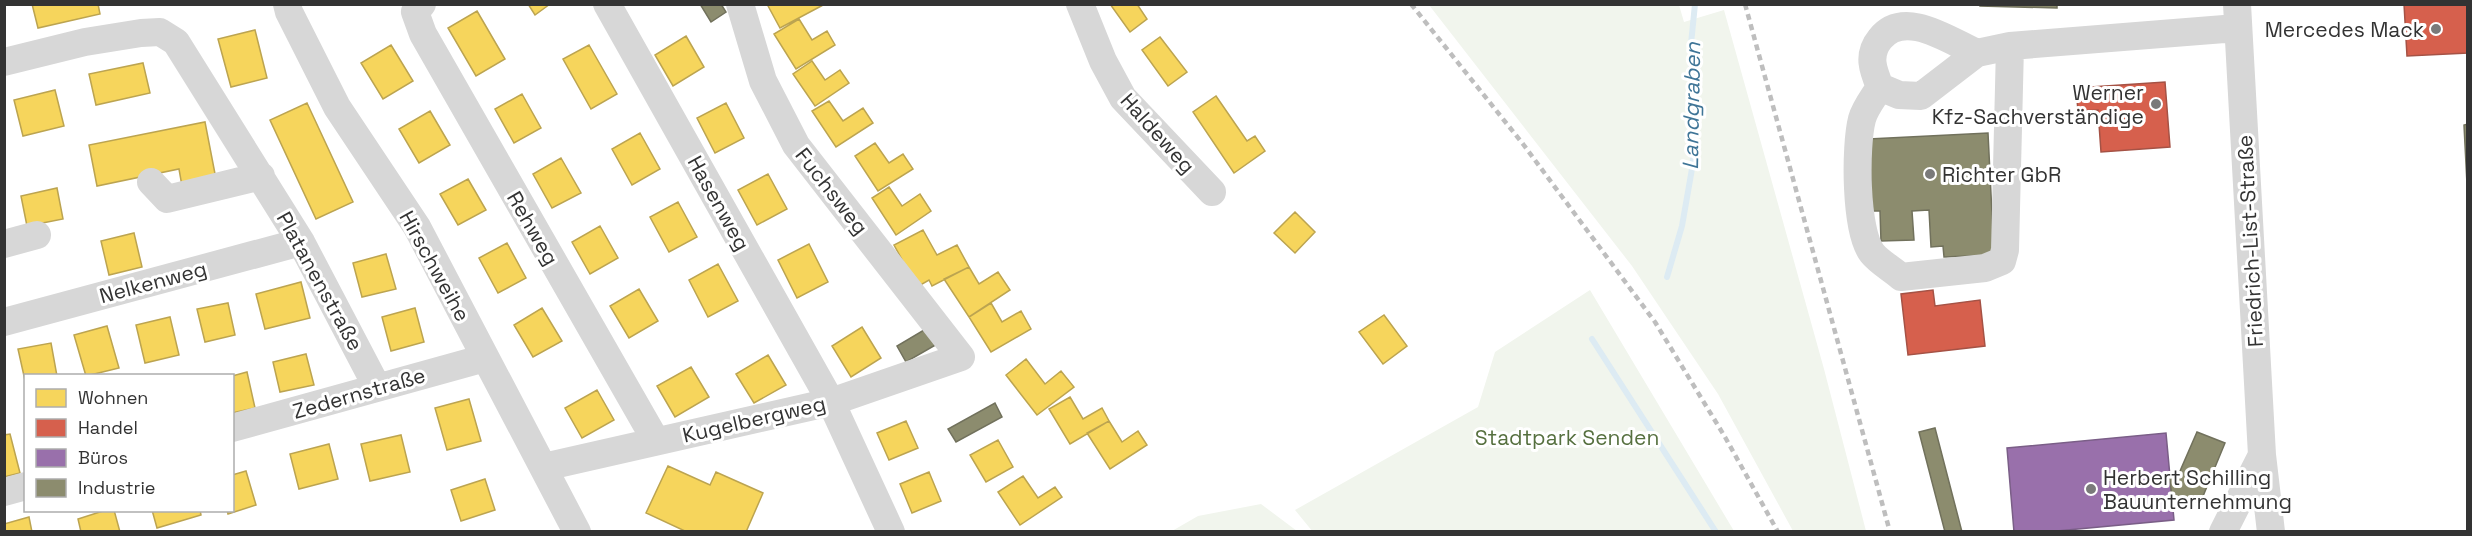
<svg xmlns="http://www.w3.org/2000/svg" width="2472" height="536" font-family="'Space Grotesk',sans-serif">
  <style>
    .green { fill: #f1f5ed }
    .homes { fill: #f6d55c; stroke: #bca450; stroke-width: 1.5 }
    .shops { fill: #d6604d; stroke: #a55245; stroke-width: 1.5 }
    .offices { fill: #9970ab; stroke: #7a5e87; stroke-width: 1.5 }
    .industry { fill: #8c8c6e; stroke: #71715c; stroke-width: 1.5 }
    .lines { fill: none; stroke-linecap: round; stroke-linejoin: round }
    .stream { stroke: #ddebf3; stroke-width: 6 }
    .minor { stroke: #d7d7d7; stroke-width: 28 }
    .rail { stroke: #bebebe; stroke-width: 4.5; stroke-dasharray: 6 4.5; stroke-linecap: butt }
    .poi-dot { fill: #7a7a7a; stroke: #fff; stroke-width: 2 }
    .labels { text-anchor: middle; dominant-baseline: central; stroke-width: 6; stroke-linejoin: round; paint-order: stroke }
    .poi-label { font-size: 21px; fill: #333; stroke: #fff; text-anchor: end }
    .street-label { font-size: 21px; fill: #333; stroke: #fff }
    .park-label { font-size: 21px; fill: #56703f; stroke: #fff }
    .water-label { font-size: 22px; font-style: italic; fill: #3f7597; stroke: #fff }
  </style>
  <rect width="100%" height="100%" fill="#fff"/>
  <path class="green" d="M1429 5H1679L1684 22 1724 10 1824 369 1866 531H1793L1718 394 1632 266Z
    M1590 290 1734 531 1313 532 1295 510 1478 407 1495 352Z
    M1261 504 1297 531H1172L1198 516Z"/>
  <path class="homes" d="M32 4H98L100 14 38 28Z
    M528 4H550L535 15Z
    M767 4H825L780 28Z
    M1110 4H1137L1147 19 1130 32Z
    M477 11 505 59 476 76 448 28Z
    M799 19 812 40 827 31 835 45 796 69 774 34Z
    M255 30 267 78 231 87 218 39Z
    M686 36 704 67 673 86 655 55Z
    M1160 37 1187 72 1168 86 1142 50Z
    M391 45 413 81 383 99 361 63Z
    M589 45 617 94 591 109 563 59Z
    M812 61 825 80 840 70 849 83 815 106 793 74Z
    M143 63 150 93 96 105 89 74Z
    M55 90 64 126 23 136 14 100Z
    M522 94 541 128 514 143 495 109Z
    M1216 96 1247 141 1255 136 1265 151 1234 173 1193 112Z
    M829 101 843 121 863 108 873 123 836 147 812 111Z
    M307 103 353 202 316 219 270 120Z
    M726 103 744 138 715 153 697 118Z
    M430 111 450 145 419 163 399 129Z
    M205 122 216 179 182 186 179 169 97 186 89 145Z
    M640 133 660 169 632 185 612 149Z
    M875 143 889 163 903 154 913 169 878 191 855 156Z
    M561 158 581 193 552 208 533 174Z
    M768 174 787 209 757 225 738 190Z
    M468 179 486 210 458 225 440 194Z
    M889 187 902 206 920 194 931 211 896 235 872 198Z
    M57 188 63 219 27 226 21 196Z
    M678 202 697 237 669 252 650 217Z
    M1295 212 1315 232 1295 253 1274 233Z
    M600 226 618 258 590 274 572 242Z
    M923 230 937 255 957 245 969 267 932 286 929 280 917 287 894 245Z
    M134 233 142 267 109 275 101 241Z
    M507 243 526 278 498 293 479 258Z
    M809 244 828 282 797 298 778 260Z
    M386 254 396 289 362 297 353 263Z
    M718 264 738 301 708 317 689 280Z
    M969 267 979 284 998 272 1010 290 969 317 944 279Z
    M301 282 310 318 265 329 256 294Z
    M639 289 658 321 629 338 610 306Z
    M228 303 235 335 205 342 197 309Z
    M991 303 1002 322 1021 311 1031 329 991 352 969 317Z
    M415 308 424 342 391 351 382 317Z
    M542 308 562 341 533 357 514 325Z
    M1384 315 1407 346 1383 364 1359 332Z
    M170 317 179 355 145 363 136 325Z
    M107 326 119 368 86 376 74 335Z
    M862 327 881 358 851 377 832 346Z
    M51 343 57 376H26V385L18 349Z
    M306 354 314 385 280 392 273 362Z
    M768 355 786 385 754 403 736 374Z
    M1026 359 1045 384 1061 371 1074 387 1037 415 1006 375Z
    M691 367 709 397 675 417 657 386Z
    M247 372 255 408 232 413V376Z
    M597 390 614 420 582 438 565 408Z
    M1070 397 1083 419 1102 408 1109 421 1070 444 1049 409Z
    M469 399 481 441 447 450 435 408Z
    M906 421 918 448 889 460 877 433Z
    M1109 421 1122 442 1138 431 1147 445 1110 469 1087 433Z
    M10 434 20 473 4 477V435Z
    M401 435 410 472 370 481 361 444Z
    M998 440 1013 467 986 482 970 455Z
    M329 444 338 479 299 489 290 454Z
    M668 466 710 485 716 472 763 493 746 532H687L646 513Z
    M246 471 256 505 228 514 227 510H232V475Z
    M929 472 941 501 912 513 900 484Z
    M1023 476 1038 498 1055 487 1062 497 1020 525 998 492Z
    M485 479 495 510 461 521 451 490Z
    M106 510H114L120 532H81L78 519Z
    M152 510H200L201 515 157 528Z
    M29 517 32 532H4V524Z"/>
  <path class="shops" d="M2404 4H2468V53L2407 56Z
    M2165 82 2170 147 2101 152 2098 110 2078 111 2076 88Z
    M1933 290 1935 306 1980 300 1985 346 1908 355 1901 294Z"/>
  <path class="offices" d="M2166 433 2174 520 2046 532H2014L2007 448Z"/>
  <path class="industry" d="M700 4H721L726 12 711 22Z
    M1980 4H2057V8L1980 6Z
    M2468 124V204L2464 125Z
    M1988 133 1994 255 1944 257 1943 246 1931 247 1929 210 1912 211 1914 240 1881 241 1880 211H1872L1869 139Z
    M929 327 939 343 906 362 897 346Z
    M995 403 1002 417 956 442 948 429Z
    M1935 428 1962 532H1945L1919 432Z
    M2197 432 2225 443 2201 501 2173 505 2169 473 2180 471Z"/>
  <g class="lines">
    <path class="stream" d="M1667 277 1682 226 1693 163 1691 44 1695 4
      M1592 339 1716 532"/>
    <path class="minor" d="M287 4 289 12 337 107 417 227 577 532
      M422 4 415 12 423 34 656 441
      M607 4 831 402 891 532
      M1080 4 1103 61 1123 98 1212 192
      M2237 4 2262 455 2271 532
      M1977 53C1950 41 1904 8 1880 39 1867 55 1873 70 1880 87L1899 95 1921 96 1977 53 2010 46 2237 28
      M4 62 85 42 141 33 160 32 176 42 301 242 377 387
      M1880 87C1874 97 1865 108 1862 119 1855 146 1855 231 1872 253 1879 262 1892 269 1901 277L1985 268 2002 261 2005 250 2010 46
      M151 182 167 199 261 176
      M4 244 37 235
      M4 322 301 242
      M232 428 485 358
      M544 467 831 402 961 357 796 145 763 81 740 4
      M4 492 26 486
      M2223 532 2262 455"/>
    <path class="rail" d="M1411 4 1523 144 1655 322 1725 437 1778 532
      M1745 4 1890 532"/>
  </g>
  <g class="poi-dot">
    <circle cx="2436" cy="29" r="6"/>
    <circle cx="2156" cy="104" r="6"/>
    <circle cx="1930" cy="174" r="6"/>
    <circle cx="2091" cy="489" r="6"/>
  </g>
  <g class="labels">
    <g class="poi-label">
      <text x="2424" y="29">Mercedes Mack</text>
      <text x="2144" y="92">Werner<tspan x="2144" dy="24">Kfz-Sachverständige</tspan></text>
      <text x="1942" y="174" text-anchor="start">Richter GbR</text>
      <text x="2103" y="477" text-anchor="start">Herbert Schilling<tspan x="2103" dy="24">Bauunternehmung</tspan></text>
    </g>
    <g class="street-label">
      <text transform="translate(1158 133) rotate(48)">Haldeweg</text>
      <text transform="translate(832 191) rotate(52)">Fuchsweg</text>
      <text transform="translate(719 203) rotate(61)">Hasenweg</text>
      <text transform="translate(533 228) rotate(60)">Rehweg</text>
      <text transform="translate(2250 241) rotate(-93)">Friedrich-List-Straße</text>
      <text transform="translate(435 266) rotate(61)">Hirschweihe</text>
      <text transform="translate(320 281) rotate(61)">Platanenstraße</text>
      <text transform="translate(153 282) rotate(-15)">Nelkenweg</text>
      <text transform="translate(359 393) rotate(-16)">Zedernstraße</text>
      <text transform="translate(754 419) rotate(-13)">Kugelbergweg</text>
    </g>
    <g class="park-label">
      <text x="1567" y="437">Stadtpark Senden</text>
    </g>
    <g class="water-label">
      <text transform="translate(1691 106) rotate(-89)">Landgraben</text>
    </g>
  </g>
  <rect width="2472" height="536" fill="none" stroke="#333333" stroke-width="12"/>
  <rect x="24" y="374" width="210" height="138" fill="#ffffff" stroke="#adadad" stroke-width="1.5"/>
  <rect x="36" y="389" width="30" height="18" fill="#f6d55c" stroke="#adadad" stroke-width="1.5"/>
  <text x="78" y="404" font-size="18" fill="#333333">Wohnen</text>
  <rect x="36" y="419" width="30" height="18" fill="#d6604d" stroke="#adadad" stroke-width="1.5"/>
  <text x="78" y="434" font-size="18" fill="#333333">Handel</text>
  <rect x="36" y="449" width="30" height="18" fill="#9970ab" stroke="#adadad" stroke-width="1.5"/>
  <text x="78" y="464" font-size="18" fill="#333333">Büros</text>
  <rect x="36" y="479" width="30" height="18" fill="#8c8c6e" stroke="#adadad" stroke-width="1.5"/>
  <text x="78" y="494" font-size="18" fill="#333333">Industrie</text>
</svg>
